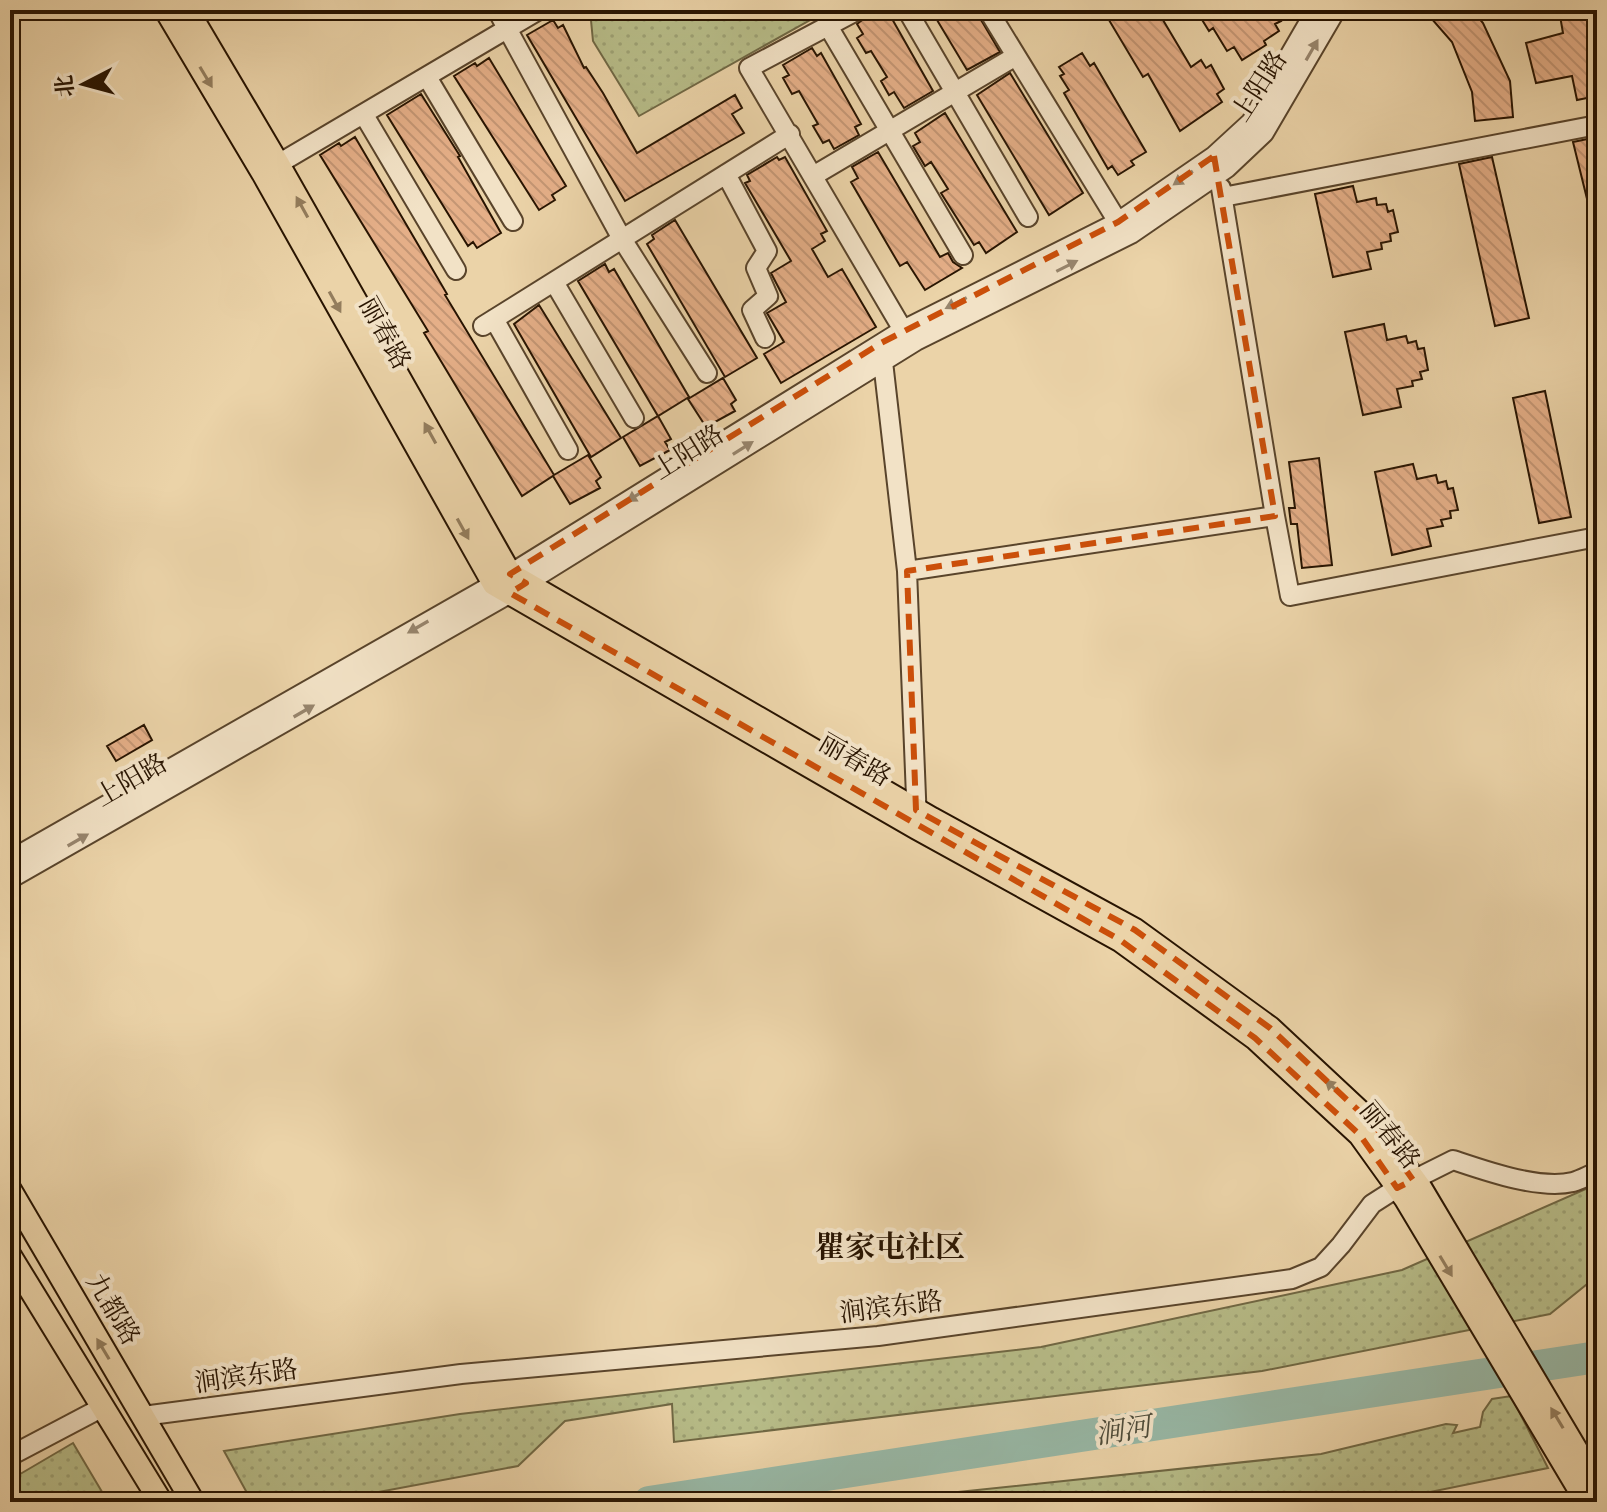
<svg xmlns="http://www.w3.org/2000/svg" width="1607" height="1512" font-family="'IM FELL French Canon','Noto Serif SC',serif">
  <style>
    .grass { fill: url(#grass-dots); stroke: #706844; stroke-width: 2 }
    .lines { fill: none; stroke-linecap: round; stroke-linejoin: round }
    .river { stroke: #98b8a6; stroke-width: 32 }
    .building { fill: url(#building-back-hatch); stroke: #281401; stroke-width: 2 }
    .minor-casing { stroke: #59442b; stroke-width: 22 }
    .major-casing { stroke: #281401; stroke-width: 26 }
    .minor { stroke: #f2e2c6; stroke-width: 18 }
    .major { stroke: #ebd3a8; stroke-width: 22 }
    .oneway { fill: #97856d }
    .oneway2 { fill: #937d5d }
    .marked { fill: none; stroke: #cb4f0a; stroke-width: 6; stroke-dasharray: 16 10; stroke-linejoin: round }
    .labels { text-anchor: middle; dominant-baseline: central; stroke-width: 8; stroke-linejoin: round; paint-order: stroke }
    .street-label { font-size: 26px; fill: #281401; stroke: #f2e2c6 }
    .water-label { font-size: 28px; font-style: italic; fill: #4f4d3b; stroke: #f2e2c6 }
    .quarter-label { font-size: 30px; font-weight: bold; fill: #281401; stroke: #f2e2c6 }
  </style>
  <defs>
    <pattern id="grass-dots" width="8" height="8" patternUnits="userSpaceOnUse" patternTransform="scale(2)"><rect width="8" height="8" fill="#b7bc88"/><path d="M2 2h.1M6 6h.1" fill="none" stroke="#9da174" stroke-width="1.8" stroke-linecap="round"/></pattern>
    <pattern id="building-back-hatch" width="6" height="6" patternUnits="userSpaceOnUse" patternTransform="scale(2)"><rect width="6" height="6" fill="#e5af88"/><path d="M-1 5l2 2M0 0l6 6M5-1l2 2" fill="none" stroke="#c49674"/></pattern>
  </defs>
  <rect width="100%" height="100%" fill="#ebd3a8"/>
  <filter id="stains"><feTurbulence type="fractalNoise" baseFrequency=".0025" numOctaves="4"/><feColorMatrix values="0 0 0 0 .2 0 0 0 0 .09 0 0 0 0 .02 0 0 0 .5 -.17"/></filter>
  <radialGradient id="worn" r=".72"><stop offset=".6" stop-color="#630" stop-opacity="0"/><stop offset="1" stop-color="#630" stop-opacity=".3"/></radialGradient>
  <path class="grass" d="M590 10H828L639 116 593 41Z
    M1597 1184V1276L1550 1314 1262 1371 674 1442 672 1404 565 1421 518 1466 325 1502H252L224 1451 460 1414 1041 1347 1402 1270Z
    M1511 1396 1548 1468 1381 1502H817L877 1493 910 1497 1321 1454 1446 1424 1457 1425 1453 1433 1480 1427 1483 1412 1492 1399Z
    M73 1443 108 1502H10V1480Z"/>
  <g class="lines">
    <path class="river" d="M649 1502 1597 1357"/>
  </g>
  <path class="building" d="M875 10H887L933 91 904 108 894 92 889 95 881 81 887 77 871 51 866 53 857 38 863 34 857 24Z
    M931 10H967L971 17 977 13 1000 52 967 70Z
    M1103 10H1157L1191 67 1201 60 1206 68 1211 65 1224 89 1217 94 1222 102 1180 131 1148 74 1143 77Z
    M1196 10H1274L1281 21 1275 24 1279 31 1264 41 1266 45 1242 60 1234 47 1227 51 1213 28 1209 31Z
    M1424 10H1472L1483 23 1510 81 1513 117 1475 121 1472 92 1452 42Z
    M1559 10H1597V96L1577 100 1572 76 1536 83 1526 43 1563 33Z
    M553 20 558 28 563 25 584 68 586 67 603 93 637 153 735 95 742 108 732 114 744 133 625 201 527 35Z
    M812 48 817 56 821 53 861 124 855 127 859 135 834 149 829 140 823 143 813 126 818 124 799 91 792 94 783 78 789 75 783 65Z
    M1082 53 1090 66 1094 63 1146 152 1131 161 1134 165 1118 175 1112 166 1108 169 1064 93 1069 90 1060 76 1064 74 1059 67Z
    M489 58 566 186 552 195 555 200 539 210 454 76 475 63 477 66Z
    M1010 73 1083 193 1049 215 977 95Z
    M421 94 460 156 458 157 501 233 477 248 473 242 468 246 387 115Z
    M945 113 1017 232 986 253 979 242 974 245 941 193 948 189 931 162 925 166 913 146 920 142 915 133Z
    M355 137 447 294 445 295 554 475 588 455 601 477 596 481 600 488 570 504 553 476 522 496 424 333 428 331 320 155 339 143 341 146Z
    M1597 137V214L1591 215 1573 142Z
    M878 152 940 257 948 253 953 262 962 268 925 290 907 262 900 266 851 182 858 178 852 167Z
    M777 157 779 160 785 157 827 231 821 234 825 241 812 249 828 277 842 269 876 327 781 383 764 354 784 342 767 313 786 302 771 273 791 261 745 183 750 181 747 175Z
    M1492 157 1529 318 1495 326 1459 164Z
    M1353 186 1357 202 1376 198 1377 205 1386 204 1388 212 1393 210 1398 232 1390 234 1391 241 1381 243 1382 249 1367 252 1371 269 1333 277 1315 194Z
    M675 220 757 358 725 377 647 244 654 239 652 235Z
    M605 264 609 272 614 269 689 397 658 416 578 281Z
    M539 305 621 438 591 457 514 324Z
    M1384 324 1387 340 1406 336 1408 343 1416 341 1418 349 1424 348 1428 370 1420 372 1422 379 1412 381 1413 386 1397 389 1401 407 1363 415 1345 332Z
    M723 378 736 400 731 404 735 411 706 427 688 399Z
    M1545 391 1571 517 1539 523 1513 398Z
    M658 416 671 439 665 442 670 450 640 466 623 437Z
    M1319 458 1332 565 1302 568 1297 524H1291L1289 508H1295L1289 462Z
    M1413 464 1417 479 1436 475 1438 483 1446 481 1448 489 1453 488 1458 510 1450 511 1451 518 1441 520 1443 526 1427 529 1431 546 1392 555 1375 472Z
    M144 725 152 740 116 761 107 746Z"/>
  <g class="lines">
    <defs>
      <path id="minor" d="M497 10 622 239 707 373
        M858 10 749 68 903 330
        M907 10 1028 217
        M988 10 1118 222
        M828 26 963 255
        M427 77 513 221
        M364 115 456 270
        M268 170 539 10
        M726 174 767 251 756 268 768 296 752 310 765 338
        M813 176 1016 56
        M1221 188 1275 516
        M1223 197 1597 125
        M554 282 634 418
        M494 319 568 450
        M483 326 790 134
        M882 353 907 571 917 822
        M907 571 1275 516 1290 596 1597 537
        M10 860 494 584 903 330 1118 222 1214 156 1251 122 1316 10
        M10 879 507 595 916 341 1131 234 1227 168 1264 133 1336 10
        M143 1416 461 1374 878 1336 1292 1279 1321 1267 1341 1245 1372 1204 1397 1188 1453 1160C1486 1171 1539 1190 1573 1182 1581 1180 1589 1175 1597 1172
        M10 1456 103 1407"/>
      <path id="major" d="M166 10 263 173 494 584 917 828 1120 940 1255 1038 1360 1135 1406 1199 1587 1502
        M187 10 278 164 510 574 932 819 1135 930 1270 1028 1375 1126 1421 1189 1597 1485
        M10 1190 193 1502
        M10 1256 161 1502"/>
    </defs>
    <use href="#minor" class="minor-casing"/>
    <use href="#major" class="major-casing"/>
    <use href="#minor" class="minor"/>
    <use href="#major" class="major"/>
  </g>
  <defs><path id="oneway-solid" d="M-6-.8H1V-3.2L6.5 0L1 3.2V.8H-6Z" transform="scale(2)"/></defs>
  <g class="oneway">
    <use href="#oneway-solid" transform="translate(1312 50) rotate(-60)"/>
    <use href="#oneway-solid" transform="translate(1183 178) rotate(145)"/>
    <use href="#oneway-solid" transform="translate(1067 266) rotate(-27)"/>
    <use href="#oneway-solid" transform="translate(956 303) rotate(153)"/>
    <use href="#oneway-solid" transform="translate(743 448) rotate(-32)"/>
    <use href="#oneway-solid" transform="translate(637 495) rotate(148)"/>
    <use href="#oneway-solid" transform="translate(418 627) rotate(150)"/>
    <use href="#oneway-solid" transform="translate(304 711) rotate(-30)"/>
    <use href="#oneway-solid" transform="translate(78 840) rotate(-30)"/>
  </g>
  <g class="oneway2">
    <use href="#oneway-solid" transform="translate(206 77) rotate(59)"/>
    <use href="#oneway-solid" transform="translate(302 207) rotate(-119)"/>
    <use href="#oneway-solid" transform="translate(335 302) rotate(61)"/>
    <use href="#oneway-solid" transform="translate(430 433) rotate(-119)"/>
    <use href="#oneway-solid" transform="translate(463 529) rotate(61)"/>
    <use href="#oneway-solid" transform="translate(1334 1088) rotate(-137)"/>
    <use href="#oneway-solid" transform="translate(1446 1266) rotate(59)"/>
    <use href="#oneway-solid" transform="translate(103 1349) rotate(-121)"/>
    <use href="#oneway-solid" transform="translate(1557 1418) rotate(-121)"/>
  </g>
  <path class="marked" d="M1214 156 1275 516 907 571 916 810 1135 930 1270 1028 1375 1126 1413 1180 1397 1188 1360 1135 1255 1038 1120 940 510 593 526 583 510 574 881 343 1118 222Z"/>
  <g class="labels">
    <g class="street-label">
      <text transform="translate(1259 86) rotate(-57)">上阳路</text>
      <text transform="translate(385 333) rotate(61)">丽春路</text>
      <text transform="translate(688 452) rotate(-32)">上阳路</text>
      <text transform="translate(855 760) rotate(30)">丽春路</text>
      <text transform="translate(131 780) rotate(-30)">上阳路</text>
      <text transform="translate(1390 1135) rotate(51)">丽春路</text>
      <text transform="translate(891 1307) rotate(-7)">涧滨东路</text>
      <text transform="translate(113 1309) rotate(59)">九都路</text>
      <text transform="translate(246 1376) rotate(-8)">涧滨东路</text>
    </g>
    <g class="water-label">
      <text transform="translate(1123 1430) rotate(-9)">涧河</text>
    </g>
    <g class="quarter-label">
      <text x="890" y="1247">瞿家屯社区</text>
    </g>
  </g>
  <rect width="1607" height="1512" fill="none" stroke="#ebd3a8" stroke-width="40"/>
  <rect x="12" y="12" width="1583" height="1488" fill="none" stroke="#281401" stroke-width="4"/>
  <rect x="20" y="20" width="1567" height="1472" fill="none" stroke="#281401" stroke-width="2"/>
  <g transform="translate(84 84) rotate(264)" stroke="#f2e2c6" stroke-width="6" paint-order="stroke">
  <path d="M0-6L14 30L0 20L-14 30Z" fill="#281401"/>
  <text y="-12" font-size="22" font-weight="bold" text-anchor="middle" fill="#281401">北</text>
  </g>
  <rect width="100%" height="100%" filter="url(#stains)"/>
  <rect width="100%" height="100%" fill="url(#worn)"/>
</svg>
